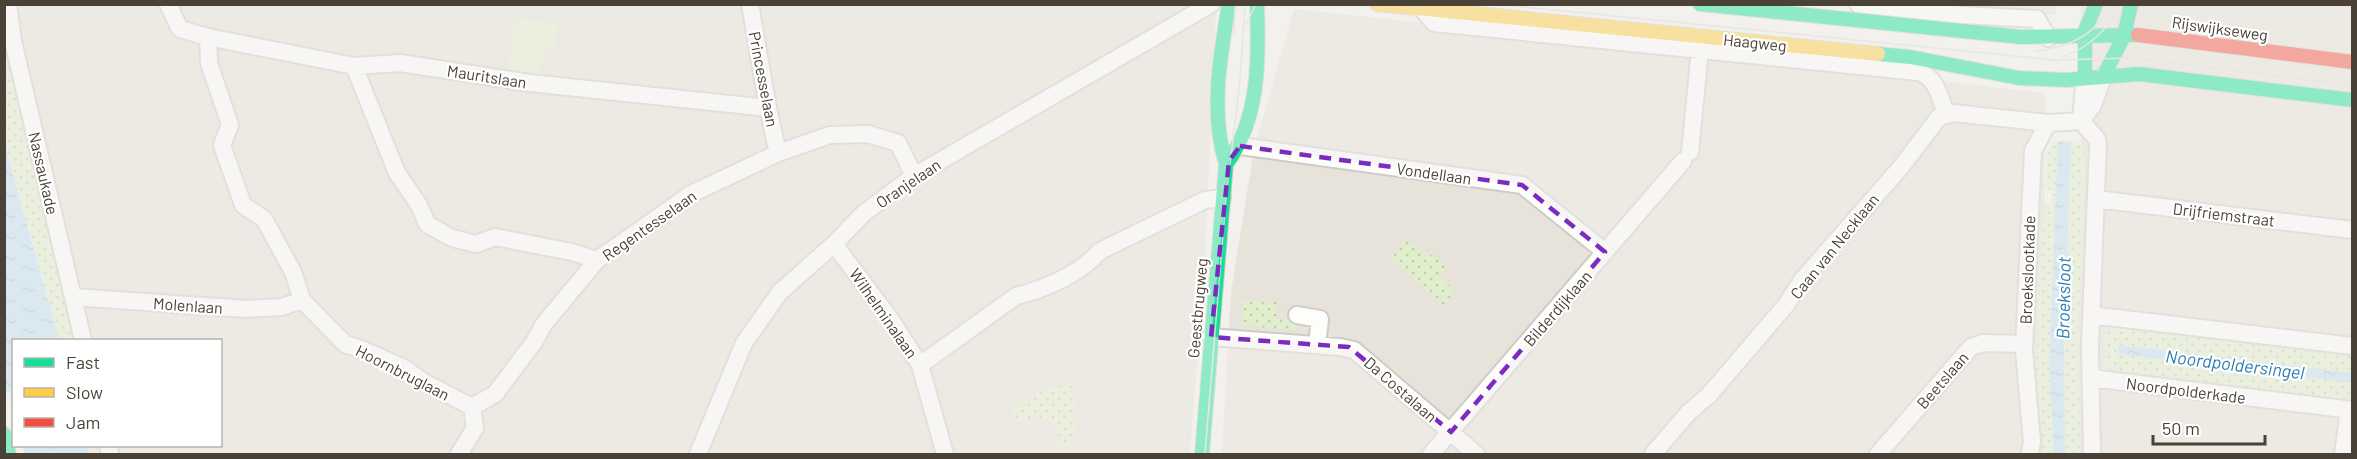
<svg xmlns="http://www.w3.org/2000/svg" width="2357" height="459" font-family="Barlow,sans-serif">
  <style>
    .residential { fill: #e7e2da }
    .grass { fill: url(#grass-dots) }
    .park { fill: #e0eecc }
    .parking { fill: #e2e0dc }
    .water { fill: url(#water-ripples) }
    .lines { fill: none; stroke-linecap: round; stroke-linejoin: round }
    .street-casing { stroke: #ceccc7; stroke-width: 20 }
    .fast-casing { stroke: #d2cec3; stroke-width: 16 }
    .slow-casing { stroke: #d2cec3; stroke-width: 16 }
    .jam-casing { stroke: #d2cec3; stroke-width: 16 }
    .street { stroke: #fdfdfc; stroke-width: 16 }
    .fast { stroke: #16e098; stroke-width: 14 }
    .slow { stroke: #ffcf43; stroke-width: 14 }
    .jam { stroke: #f24e42; stroke-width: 14 }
    .tram { stroke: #dadad9; stroke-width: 1.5 }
    .marked { fill: none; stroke: #7b2cbf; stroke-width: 4.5; stroke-dasharray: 12 8; stroke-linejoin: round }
    .labels { text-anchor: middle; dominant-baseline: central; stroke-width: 4.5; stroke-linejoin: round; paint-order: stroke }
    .street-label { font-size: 16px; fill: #4a4237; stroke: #fff }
    .water-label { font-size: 18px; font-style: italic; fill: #2a7cb2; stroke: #fff }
  </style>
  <defs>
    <pattern id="grass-dots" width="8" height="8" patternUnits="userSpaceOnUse" patternTransform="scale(1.5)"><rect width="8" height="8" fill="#e0eecc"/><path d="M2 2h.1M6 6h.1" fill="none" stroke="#c2cdb0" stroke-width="1.8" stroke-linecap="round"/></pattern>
    <pattern id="water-ripples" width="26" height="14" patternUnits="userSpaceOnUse" patternTransform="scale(1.5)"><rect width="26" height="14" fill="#bcddf2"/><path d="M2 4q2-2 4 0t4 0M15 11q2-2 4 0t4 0" fill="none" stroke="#a3bfd0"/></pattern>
  </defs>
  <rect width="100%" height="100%" fill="#f2f1ed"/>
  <path class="residential" d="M4 5H1216L1205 262 1190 454H90L88 446H220V340H63L5 136Z
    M1883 5H2056V15Z
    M2081 5H2352V454H2075L2081 151Z
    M1294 9 1710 54 2045 93 2044 454H1222L1231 293 1254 149Z"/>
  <path class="grass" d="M4 46 74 340H59L5 141Z
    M2058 141 2049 366 2054 454H2042L2037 379H2034L2033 364H2036L2044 203H2051L2052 190 2045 189 2047 152 2052 143Z
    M2071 142 2080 144 2085 153 2078 342 2080 454H2065L2064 341Z
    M1405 239 1447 265 1440 278 1455 290 1444 306 1391 259Z
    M1243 301 1277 302V319L1298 322 1296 331 1241 325Z
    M2119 324H2125V328L2352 356V373L2119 345 2118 354 2352 383V400L2112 371 2105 365V334L2112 327H2118Z
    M1075 383 1076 446H1058L1056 424 1040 418 1008 421 1015 407 1045 389Z"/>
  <path class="park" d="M515 18 558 23 554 49 545 48 543 62H539L538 78 508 74Z"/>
  <path class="parking" d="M1924 109 1931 115 1895 165 1887 159Z
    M1938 129 1945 134 1915 175 1908 169Z
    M1895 183 1902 189 1816 289 1808 283Z
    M253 225 272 260 263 265 245 229Z
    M195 294 261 298 276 296 277 300 262 302 195 298Z"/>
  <path class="water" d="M4 141 59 340H14L13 408 10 392 4 393Z
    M2058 141 2071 142 2064 341 2065 454H2054L2049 366Z
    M2118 345 2352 373V383L2118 354Z
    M23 446H87L89 454H25Z"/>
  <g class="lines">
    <defs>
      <path id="street" d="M8 4 13 41 83 340
        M168 4 180 29 208 37 209 63 230 125 222 145 243 205 264 219 293 272 302 300 345 344 364 350 404 368 422 381 472 407
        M750 4 768 108 778 153
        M1858 4 1962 15 2037 19 2048 38
        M1422 9 1434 23 1918 72C1937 77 1940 98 1946 114
        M208 37 354 66 400 63 530 83 768 108
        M354 66 397 173 419 205 427 224 452 238 476 244 495 237 572 252 597 260
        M2085 76 2081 121 2097 139 2098 144 2090 346 2092 454
        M1240 146 1522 185 1605 252
        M1690 152 1700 50
        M2096 199 2352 230
        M834 244 889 317 920 365 945 454
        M73 297 247 309 282 307 302 300
        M1297 315 1320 319 1317 345
        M2091 315 2352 346
        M1211 337 1340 347 1354 350 1476 454
        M920 365 1016 296C1045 289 1080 274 1100 251L1205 200 1222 198
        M2091 378 2352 410
        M108 446 110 454
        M459 454 475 428 472 407 495 394 534 342 544 324 597 260 691 194 778 153 830 135 868 134 898 143 914 176
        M698 454 744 343 780 292 834 244 864 213 914 176 1211 4
        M1431 454 1683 161
        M1653 454 1689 412 1709 395 1786 305 1802 280 1901 167 1939 117 1953 113 2048 123 2081 121 2093 105 2104 75
        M1878 454 1971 347 1983 343 2024 344
        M2030 454 2032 442 2024 350 2030 215 2033 151 2048 123
        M2343 454 2349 410"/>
      <path id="fast" d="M1700 4 2021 37 2138 35
        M1878 54 1910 57 2019 78 2066 80 2139 74 2352 100
        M2104 75 2124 36 2131 4
        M2085 76V31L2096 4
        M1226 164C1260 120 1259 57 1257 4
        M4 434 9 454
        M1202 454 1226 164C1210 113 1220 56 1229 4"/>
      <path id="slow" d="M1377 4 1878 54"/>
      <path id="jam" d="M2138 35 2352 62"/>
    </defs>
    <use href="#street" class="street-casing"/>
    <use href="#fast" class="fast-casing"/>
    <use href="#slow" class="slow-casing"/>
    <use href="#jam" class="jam-casing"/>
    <use href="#street" class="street"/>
    <use href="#fast" class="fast"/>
    <use href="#slow" class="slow"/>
    <use href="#jam" class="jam"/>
    <path class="tram" d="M1495 4 2054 60 2131 58 2352 85
      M1246 24 1256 4
      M1234 37 1235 4
      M2035 51C2065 48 2091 38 2108 11
      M2063 57C2090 47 2108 30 2120 4
      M1205 454 1226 198 1240 80 1245 4"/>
  </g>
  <path d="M0 0H2357V459H0ZM1240 146 1522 185 1605 252 1451 432 1349 347 1211 337 1229 161Z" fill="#f2f1ed" fill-opacity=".55" fill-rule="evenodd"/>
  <path class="marked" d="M1240 146 1522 185 1605 252 1451 432 1349 347 1211 337 1229 161Z"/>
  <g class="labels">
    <g class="street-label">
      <text transform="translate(2220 28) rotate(8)">Rijswijkseweg</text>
      <text transform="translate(1755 42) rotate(6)">Haagweg</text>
      <text transform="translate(487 76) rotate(9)">Mauritslaan</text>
      <text transform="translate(764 79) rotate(79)">Princesselaan</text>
      <text transform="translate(44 173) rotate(77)">Nassaukade</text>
      <text transform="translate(1434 173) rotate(8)">Vondellaan</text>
      <text transform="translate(908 183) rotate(-34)">Oranjelaan</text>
      <text transform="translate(2224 214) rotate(7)">Drijfriemstraat</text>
      <text transform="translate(649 225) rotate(-35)">Regentesselaan</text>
      <text transform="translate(1834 246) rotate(-51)">Caan van Necklaan</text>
      <text transform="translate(2027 270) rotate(-88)">Broekslootkade</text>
      <text transform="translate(188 305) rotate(4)">Molenlaan</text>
      <text transform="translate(1197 308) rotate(-85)">Geestbrugweg</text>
      <text transform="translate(1557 308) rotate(-49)">Bilderdijklaan</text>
      <text transform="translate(884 313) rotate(55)">Wilhelminalaan</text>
      <text transform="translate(403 372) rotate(27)">Hoornbruglaan</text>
      <text transform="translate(1942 380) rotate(-49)">Beetslaan</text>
      <text transform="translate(1401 389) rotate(41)">Da Costalaan</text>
      <text transform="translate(2186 390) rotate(7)">Noordpolderkade</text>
    </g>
    <g class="water-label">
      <text transform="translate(2063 298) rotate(-89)">Broeksloot</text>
      <text transform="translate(2235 364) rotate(7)">Noordpoldersingel</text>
    </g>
  </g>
  <rect width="2357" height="459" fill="none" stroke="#4a4237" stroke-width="12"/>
  <rect x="12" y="339" width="210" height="108" fill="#ffffff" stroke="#b7b3af" stroke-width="1.5"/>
  <rect x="24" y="358" width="30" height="9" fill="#16e098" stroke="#b7b3af" stroke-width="1.5"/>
  <text x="66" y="369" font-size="18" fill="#4a4237">Fast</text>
  <rect x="24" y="388" width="30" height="9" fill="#ffcf43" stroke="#b7b3af" stroke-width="1.5"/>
  <text x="66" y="399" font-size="18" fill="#4a4237">Slow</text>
  <rect x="24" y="418" width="30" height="9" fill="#f24e42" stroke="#b7b3af" stroke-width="1.5"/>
  <text x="66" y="429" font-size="18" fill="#4a4237">Jam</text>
  <path d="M2153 435v9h112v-9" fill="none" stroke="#4a4237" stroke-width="3"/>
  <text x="2162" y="435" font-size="18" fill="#4a4237" stroke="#ffffff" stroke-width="4.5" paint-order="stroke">50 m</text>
</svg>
